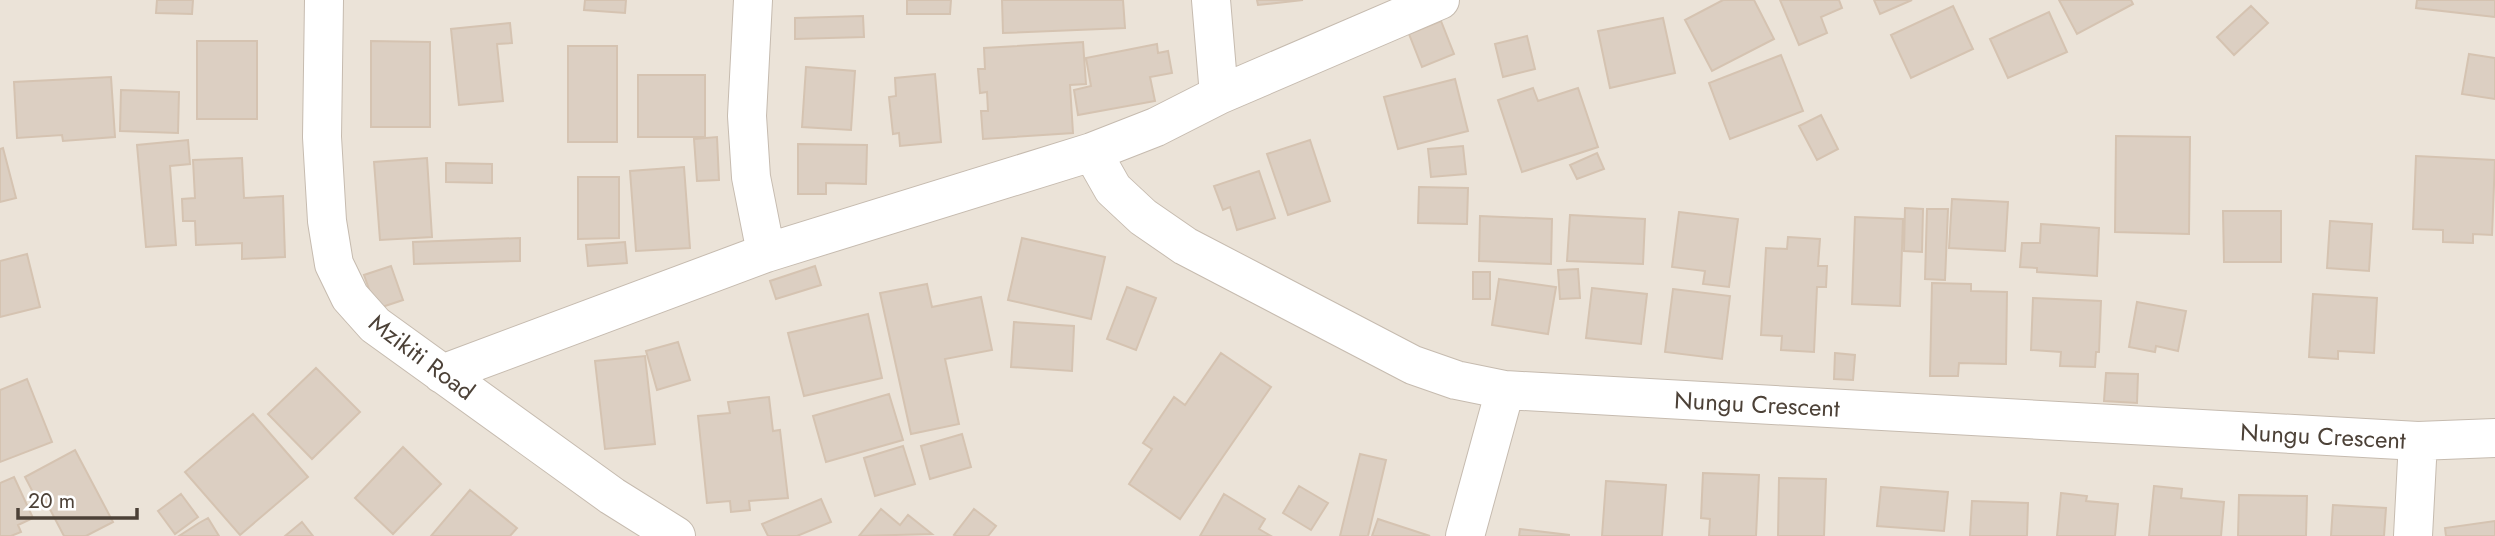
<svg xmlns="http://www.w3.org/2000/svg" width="2495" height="536" font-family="Jost,sans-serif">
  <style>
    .residential { fill: #ebe3d8 }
    .building { fill: #dccfc2; stroke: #d5c3b1; stroke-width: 2 }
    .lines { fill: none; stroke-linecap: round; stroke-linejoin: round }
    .street-casing { stroke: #c6bbaf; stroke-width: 40 }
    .street { stroke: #fff; stroke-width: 38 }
    .labels { text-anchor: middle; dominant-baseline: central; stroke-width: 7; stroke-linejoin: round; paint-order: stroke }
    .street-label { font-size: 24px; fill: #4c4137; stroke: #fff }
  </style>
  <rect width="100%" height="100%" fill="#f6f2eb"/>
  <path class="residential" d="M0 0H2495V536H0Z"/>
  <path class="building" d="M157 0H193L192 14 156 13Z
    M585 0H626L625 13 584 10Z
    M907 0H951L950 14H907Z
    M1002 0H1123L1125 28 1003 33Z
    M1257 0H1303L1258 5Z
    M1723 0H1754L1774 39 1712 71 1685 20Z
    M1780 0H1839L1842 8 1821 17 1827 33 1799 45Z
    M1874 0H1912L1880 14Z
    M2059 0H2131L2133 4 2077 34Z
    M2417 0H2495V17L2416 8Z
    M1953 6 1973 49 1911 78 1891 35Z
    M2251 6 2268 23 2234 55 2217 37Z
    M2049 12 2067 52 2008 78 1990 39Z
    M863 16 864 37 795 39V18Z
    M1663 18 1675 73 1610 88 1598 31Z
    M1441 21 1454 54 1422 67 1409 34Z
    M510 23 512 43 497 44 503 101 459 105 451 29Z
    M1527 36 1535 69 1503 77 1495 44Z
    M197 41H257V119H197Z
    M371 41 430 42V127H371Z
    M1083 42 1086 84 1070 85 1073 133 983 139 981 111H988L987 92 980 93 978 69H985L984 48Z
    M1157 44 1158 53 1168 51 1172 73 1150 77 1155 101 1078 115 1074 90 1091 86 1086 58Z
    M568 46H617V142H568Z
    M2469 54 2495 58V99L2462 94Z
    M1781 55 1803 111 1730 139 1709 83Z
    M806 67 855 71 851 130 802 127Z
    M935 74 941 142 900 146 899 133 893 134 889 97 896 96 895 78Z
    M638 75H705V137H638Z
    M111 77 115 137 63 141 62 135 17 138 14 82Z
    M1455 79 1468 131 1398 149 1384 97Z
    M1533 88 1538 101 1578 88 1598 147 1522 172 1498 100Z
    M121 90 179 92 178 133 120 131Z
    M1821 115 1838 149 1817 160 1799 126Z
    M2116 136 2190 137 2189 234 2115 232Z
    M717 137 719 180 697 181 694 139Z
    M188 140 190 164 170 166 176 245 146 247 137 145Z
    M1310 140 1330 201 1288 215 1267 154Z
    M798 144 867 145 866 184 826 183V194H798Z
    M1463 146 1466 174 1431 177 1428 149Z
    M3 148 16 198 0 202V149Z
    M1597 153 1604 169 1577 179 1570 165Z
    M2416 156 2495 160 2492 235 2473 234V243L2443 242V230L2413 229Z
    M242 158 244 198 283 196 285 257 242 259V243L196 245 195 221H183L182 199 195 198 193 160Z
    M427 158 432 237 380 240 374 162Z
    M446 163 492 164V183L446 182Z
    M684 167 690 248 636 251 630 171Z
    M1259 171 1275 218 1237 230 1230 207 1223 210 1214 186Z
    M578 177H619V238L578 239Z
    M1419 187 1468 188 1467 224 1418 223Z
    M1952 199 2008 202 2005 251 1949 248Z
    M1905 208 1923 209 1922 252 1904 251Z
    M1927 209H1948L1945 280 1925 279Z
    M2223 211H2281V262H2224Z
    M1679 212 1738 219 1729 287 1703 284 1705 271 1672 267Z
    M1570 215 1645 219 1643 264 1567 261Z
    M1480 216 1552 219 1551 264 1479 261Z
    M1855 217 1903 219 1900 306 1852 304Z
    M2330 221 2372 224 2369 271 2327 268Z
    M2041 224 2099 228 2097 276 2037 272V268L2020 267 2022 243H2040Z
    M1788 237 1820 239 1818 266H1827L1826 287H1817L1814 352 1781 350 1782 336 1761 335 1766 248 1787 249Z
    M520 238V261L414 264 413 242Z
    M1022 238 1105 257 1091 319 1008 300Z
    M625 242 627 263 588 266 586 245Z
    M27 254 40 307 0 317V261Z
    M391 266 403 300 376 309 364 275Z
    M815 266 821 285 776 299 770 281Z
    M1578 269 1580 298 1560 299 1558 270Z
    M1473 272H1490V299H1473Z
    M1499 279 1556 287 1548 334 1492 325Z
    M1932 283 1971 284V291L2007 292 2006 364 1959 363 1958 376H1930Z
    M927 284 932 307 981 297 992 350 945 359 959 424 911 434 880 293Z
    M1127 287 1156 298 1136 350 1107 339Z
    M1592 288 1647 294 1641 344 1586 338Z
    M1673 289 1730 296 1722 359 1665 352Z
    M2313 294 2377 298 2374 353 2338 351V359L2309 357Z
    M2033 298 2101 301 2099 352H2096L2095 367 2060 366 2061 352 2031 350Z
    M2137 302 2186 311 2178 351 2156 346 2155 352 2129 347Z
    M868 314 882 378 804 396 788 333Z
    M1014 322 1074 326 1072 371 1011 367Z
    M678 342 690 380 657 390 646 351Z
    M1221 353 1271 387 1180 519 1129 484 1152 449 1143 443 1174 397 1185 405Z
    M1835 353 1855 355 1853 380 1834 379Z
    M645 356 655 444 605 449 595 361Z
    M316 368 360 412 312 459 268 414Z
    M2106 373 2138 374 2137 403 2104 401Z
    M27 379 52 442 0 462V390Z
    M889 394 903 440 826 462 813 416Z
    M769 397 773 431 780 430 788 498 749 501 750 510 731 512 730 501 707 503 698 416 730 413 728 402Z
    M253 414 308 477 240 535 185 472Z
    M962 434 971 467 930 479 921 446Z
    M903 446 915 484 875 496 864 458Z
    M403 447 441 484 393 534 355 498Z
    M75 450 113 522 86 536H64L43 496 37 500 25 477Z
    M1360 454 1386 460 1368 536H1340Z
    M1703 473 1759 475 1756 536H1709L1710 519 1701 518Z
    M14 477 33 518 18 525 21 532 11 536H0V483Z
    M1779 478 1826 479 1824 536H1778Z
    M1606 481 1666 485 1662 536H1602Z
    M1299 486 1328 503 1311 530 1283 513Z
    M2154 486 2182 489 2181 498 2224 502 2221 536H2149Z
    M1881 487 1948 492 1944 531 1877 526Z
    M470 490 517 528 510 536H431Z
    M2061 493 2087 496 2086 501 2118 504 2115 536H2057Z
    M181 494 198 517 175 534 158 511Z
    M1224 494 1265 519 1259 529 1271 536H1200Z
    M2239 495 2307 496 2306 536H2238Z
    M821 499 831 522 797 536H768L762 524Z
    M1972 501 2028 503 2027 536H1970Z
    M2333 505 2386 508 2384 536H2331Z
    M881 509 900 525 908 515 932 534 859 536Z
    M974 509 996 526 988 536H956L954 535Z
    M208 518 219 536H179L199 523Z
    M1378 519 1430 536H1372Z
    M2495 521V536H2446L2445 528Z
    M302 522 313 536H285Z
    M1520 529 1569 535V536H1519Z"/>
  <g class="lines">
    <defs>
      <path id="street" d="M324 0 322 137 327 221 334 264 350 297 375 325 612 496 676 536
        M753 0 747 116 751 177 766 253
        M1211 0 1219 95
        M1092 152 1113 189 1143 217 1185 246 1413 365 1456 380 1505 390 2418 441 2495 438
        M442 374 766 253 1092 152 1156 127 1219 95 1440 0
        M1465 536 1505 390
        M2413 536 2418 441"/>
    </defs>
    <use href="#street" class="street-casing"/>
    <use href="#street" class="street"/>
  </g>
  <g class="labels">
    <g class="street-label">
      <text transform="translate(422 357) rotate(37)">Mzikiti Road</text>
      <text transform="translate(1757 404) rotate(3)">Nungu Crescent</text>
      <text transform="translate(2323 436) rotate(3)">Nungu Crescent</text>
    </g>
  </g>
  <path d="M18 508v10h119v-10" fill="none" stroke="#4c4137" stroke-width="3.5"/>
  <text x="28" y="508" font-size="21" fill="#4c4137" stroke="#ffffff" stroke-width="5" paint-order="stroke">20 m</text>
</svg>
